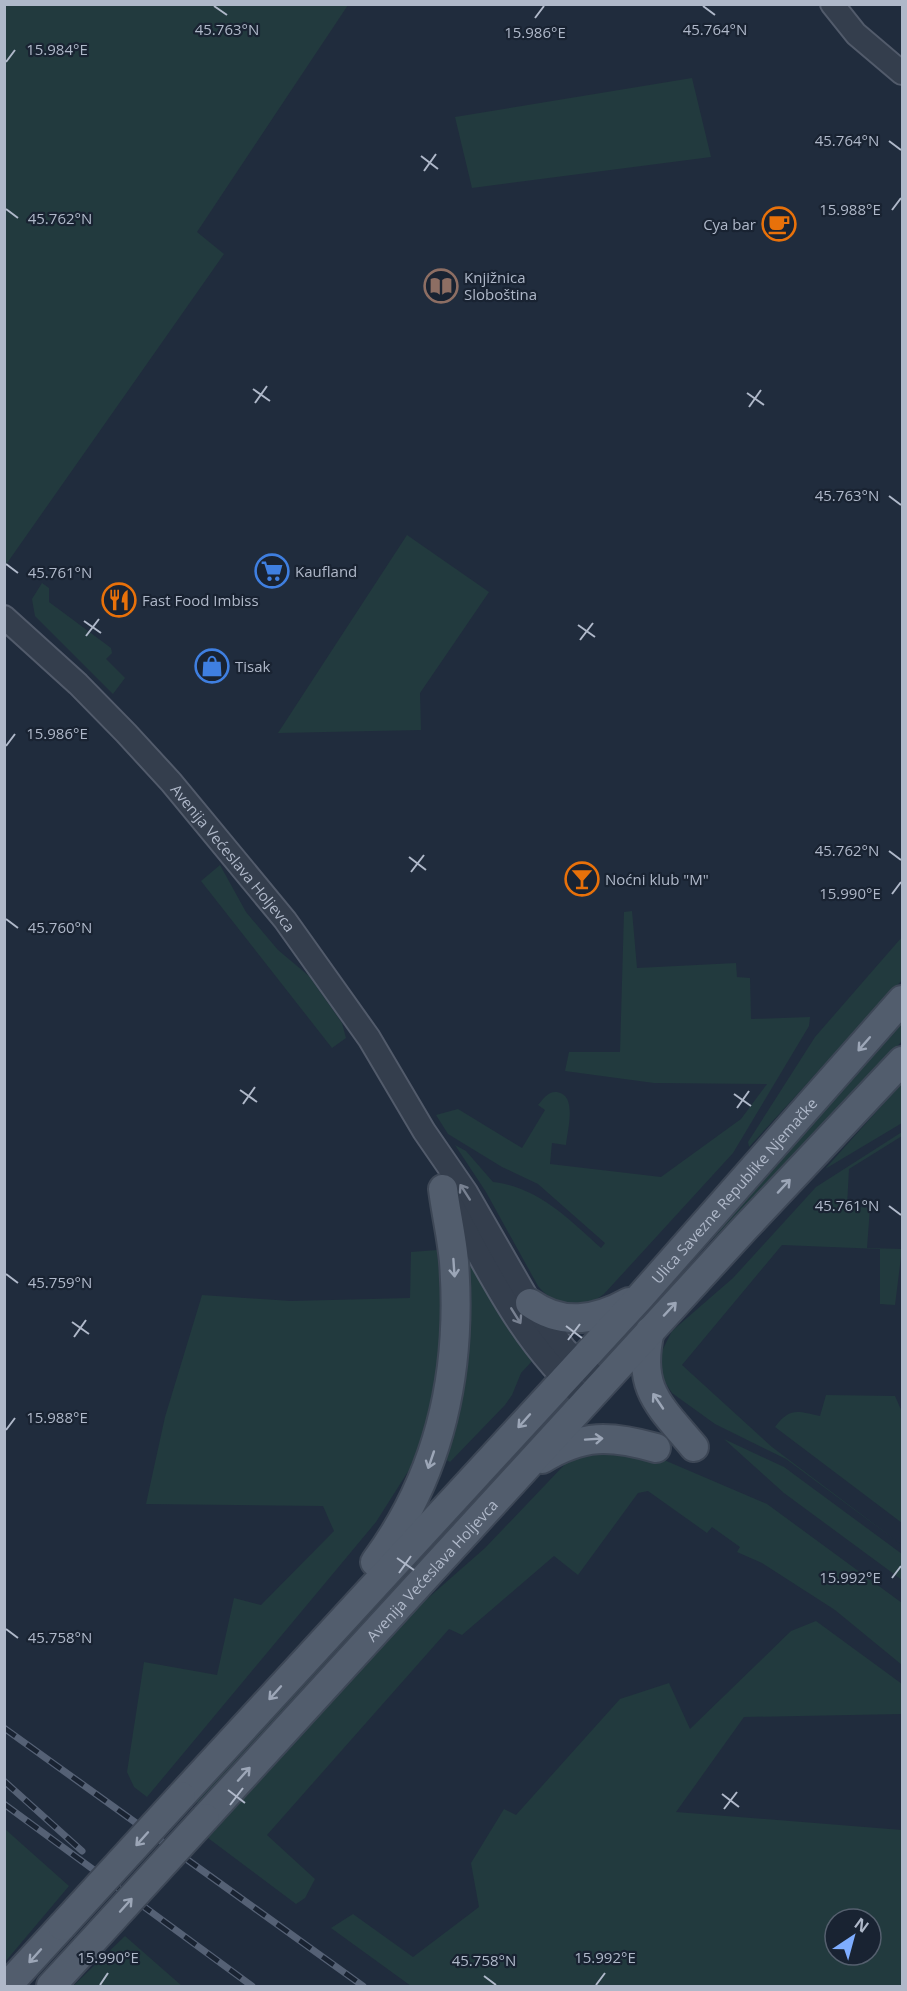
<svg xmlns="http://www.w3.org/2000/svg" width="907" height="1991" font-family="'Open Sans',sans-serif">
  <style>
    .green { fill: #223a3e; fill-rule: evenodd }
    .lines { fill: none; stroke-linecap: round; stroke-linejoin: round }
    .minor-casing { stroke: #525b6b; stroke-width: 26 }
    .major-casing { stroke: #3d4756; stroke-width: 32 }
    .minor { stroke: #343e4d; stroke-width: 22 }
    .major { stroke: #525d6d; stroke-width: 28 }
    .rail-casing { stroke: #556175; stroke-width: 7 }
    .rail { stroke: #192332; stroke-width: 4.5; stroke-dasharray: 14; stroke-linecap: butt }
    .major-bridge-casing { stroke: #3d4756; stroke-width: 32; stroke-linecap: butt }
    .major-bridge { stroke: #525d6d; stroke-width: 28 }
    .oneway { stroke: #9ca6b7 }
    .oneway2 { stroke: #788191 }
    .ticks { fill: none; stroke: #afb8c9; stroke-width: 2 }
    .labels { text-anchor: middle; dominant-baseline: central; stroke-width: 4.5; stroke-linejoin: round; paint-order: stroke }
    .poi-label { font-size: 15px; fill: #afb8c9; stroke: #192332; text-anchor: start }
    .street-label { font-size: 15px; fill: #afb8c9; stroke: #192332 }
    .ticks-label { font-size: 15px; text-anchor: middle; fill: #afb8c9; stroke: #192332; stroke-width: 4.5; stroke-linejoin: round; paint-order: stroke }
  </style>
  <rect width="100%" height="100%" fill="#202c3d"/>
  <path class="green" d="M4 5H348L197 232 224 254 5 566Z
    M692 78 711 157 472 188 455 117Z
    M407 535 489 592 420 693 421 730 278 733Z
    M42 583 49 588V602L111 648 112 653 106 659 125 678 113 694 35 616 32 599Z
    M220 865 246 912 278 950 309 976 342 1023 346 1038 332 1048 201 881Z
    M632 911 637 968 736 963 737 977 750 978 751 1019 810 1017 809 1026 733 1153 604 1294C583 1311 554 1307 538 1286L486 1192 455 1145 466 1151 493 1182C538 1187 569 1219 601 1248L605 1243 538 1184 502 1167 448 1134 436 1115 458 1109 522 1148 545 1110 538 1105C543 1099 548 1091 557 1092 578 1095 567 1131 566 1145L552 1143 550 1164 661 1177 741 1119 767 1084 654 1083 565 1071 569 1052H620L624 912Z
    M902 937V980L749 1147 748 1142 815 1037Z
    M902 1023V1041L619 1352 615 1348 700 1257 749 1190Z
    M902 1083V1123L825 1169Z
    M902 1132V1136L849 1169 847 1206 870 1208 867 1248 902 1249 895 1305 880 1304V1249L782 1245 682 1365 772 1447 902 1545 786 1459 715 1424 672 1393 661 1376 660 1355 672 1331 733 1278 816 1187Z
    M457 1237 534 1359 521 1373 512 1395 505 1405 450 1462 440 1456Z
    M437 1250 442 1302 441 1340 433 1405 416 1459 376 1522 147 1797 134 1787 127 1772 144 1662 217 1675 234 1598 261 1605 334 1531 323 1506 146 1504 165 1417 202 1295 291 1301 410 1298 411 1252Z
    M826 1395 895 1396 902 1412V1523L775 1427C790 1407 797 1411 820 1416Z
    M551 1414 462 1512 426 1561 224 1783 218 1782 198 1803 192 1797Z
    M724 1439 784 1467 902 1554V1580L784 1493Z
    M636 1448 767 1504 902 1603V1665L835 1610 762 1563 737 1552 740 1547 712 1527 707 1533 648 1491 638 1493 578 1575 554 1556 462 1635 449 1629 267 1835 315 1879 305 1898 296 1904 208 1838 419 1606 485 1548 567 1462 578 1456Z
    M816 1621 902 1684V1714L744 1717 676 1812 902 1830V1986H411L331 1928 353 1914 413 1957 479 1907 471 1863 504 1809 516 1815 620 1699 669 1683 690 1729 791 1631ZM835 1919H871V1955H835Z
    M5 1829 69 1886 5 1962Z
    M125 1936 182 1986H73Z"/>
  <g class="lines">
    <defs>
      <g id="minor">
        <path d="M832 4 856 34 902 73"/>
        <path id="s1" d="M4 617 78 684 126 733 171 782 285 920 369 1038 424 1131 466 1192 530 1303 565 1349 602 1383"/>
        <path d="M449 1200C488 1271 524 1348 587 1400"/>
      </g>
      <g id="major">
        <path d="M530 1303C562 1326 595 1321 629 1302"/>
        <path d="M650 1331C636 1389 660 1406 694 1447"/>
        <path d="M542 1459C583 1434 610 1435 656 1448"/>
        <path d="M375 1562C441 1473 462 1370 454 1262 452 1238 446 1213 443 1189"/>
        <path id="s2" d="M181 1796 641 1296 902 1000"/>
        <path id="s3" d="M205 1818 744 1229 902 1061"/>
        <path d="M7 1986 62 1926"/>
        <path d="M51 1986 86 1948"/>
      </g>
    </defs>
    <use href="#minor" class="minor-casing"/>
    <use href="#major" class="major-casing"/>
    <use href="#minor" class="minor"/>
    <use href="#major" class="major"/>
    <defs>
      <path id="rail" d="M4 1728 363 1986
        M4 1781 82 1851
        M4 1804 252 1986"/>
    </defs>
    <use href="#rail" class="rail-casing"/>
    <use href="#rail" class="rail"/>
    <defs>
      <path id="major-bridge" d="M62 1926 181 1796
        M86 1948 205 1818"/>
    </defs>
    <use href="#major-bridge" class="major-bridge-casing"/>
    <use href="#major-bridge" class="major-bridge"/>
  </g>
  <defs><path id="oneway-shaft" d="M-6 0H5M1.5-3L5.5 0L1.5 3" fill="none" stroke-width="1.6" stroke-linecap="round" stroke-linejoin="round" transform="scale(1.5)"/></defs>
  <g class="oneway">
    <use href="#oneway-shaft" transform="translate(864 1044) rotate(131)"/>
    <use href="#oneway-shaft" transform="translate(784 1186) rotate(-47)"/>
    <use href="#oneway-shaft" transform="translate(454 1268) rotate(86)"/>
    <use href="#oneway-shaft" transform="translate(670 1309) rotate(-47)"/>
    <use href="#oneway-shaft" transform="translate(658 1401) rotate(-124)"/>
    <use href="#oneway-shaft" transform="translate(524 1421) rotate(132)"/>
    <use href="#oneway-shaft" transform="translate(594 1439) rotate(-4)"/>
    <use href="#oneway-shaft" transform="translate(431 1460) rotate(109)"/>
    <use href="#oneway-shaft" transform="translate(275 1693) rotate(132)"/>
    <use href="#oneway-shaft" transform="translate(244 1774) rotate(-48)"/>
    <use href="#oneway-shaft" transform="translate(142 1839) rotate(132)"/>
    <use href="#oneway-shaft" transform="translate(126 1905) rotate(-48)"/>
    <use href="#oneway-shaft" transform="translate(35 1956) rotate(132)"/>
  </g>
  <g class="oneway2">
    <use href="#oneway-shaft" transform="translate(465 1192) rotate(-123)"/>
    <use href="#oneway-shaft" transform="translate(516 1316) rotate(58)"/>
  </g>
  <path class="ticks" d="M214 6 227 15M703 6 715 15M535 18 544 6M6 62 15 50M889 141 901 150M421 156 438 169M424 171 436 154M6 209 18 218M892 210 901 198M253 389 270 401M747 393 764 405M255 403 267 386M749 407 761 390M889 496 901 505M6 564 18 573M84 621 101 633M578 625 595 637M86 636 99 619M580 640 593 623M6 746 15 734M889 851 901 860M409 857 426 870M411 872 424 855M892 894 901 882M6 919 18 928M240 1090 257 1102M734 1094 751 1106M243 1104 255 1087M737 1108 749 1091M889 1206 901 1215M6 1274 18 1283M72 1322 89 1334M566 1326 582 1338M74 1337 86 1320M568 1340 580 1324M6 1430 15 1418M397 1558 414 1570M399 1573 411 1556M892 1578 901 1566M6 1629 18 1638M228 1790 245 1803M722 1794 739 1807M230 1805 243 1788M724 1809 737 1792M484 1976 496 1985M100 1985 108 1973M596 1985 605 1973"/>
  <defs>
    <symbol id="cafe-ring" viewBox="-11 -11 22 22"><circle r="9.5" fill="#192332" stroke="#e8710a" stroke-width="1.5"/><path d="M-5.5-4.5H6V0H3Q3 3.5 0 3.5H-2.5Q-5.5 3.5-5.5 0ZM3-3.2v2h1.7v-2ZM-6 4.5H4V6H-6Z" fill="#e8710a"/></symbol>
    <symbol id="library-ring" viewBox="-11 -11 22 22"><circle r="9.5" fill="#192332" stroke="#8d6e63" stroke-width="1.5"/><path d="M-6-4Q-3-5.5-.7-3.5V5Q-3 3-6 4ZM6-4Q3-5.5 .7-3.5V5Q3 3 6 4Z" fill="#8d6e63"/></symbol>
    <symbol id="supermarket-ring" viewBox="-11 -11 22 22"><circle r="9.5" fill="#192332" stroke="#3f7fe0" stroke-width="1.5"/><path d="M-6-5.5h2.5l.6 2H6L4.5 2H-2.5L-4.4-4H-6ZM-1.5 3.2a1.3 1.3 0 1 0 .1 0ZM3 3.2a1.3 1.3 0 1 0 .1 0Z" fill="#3f7fe0"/></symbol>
    <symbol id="restaurant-ring" viewBox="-11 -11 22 22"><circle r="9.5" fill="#192332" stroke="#e8710a" stroke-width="1.5"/><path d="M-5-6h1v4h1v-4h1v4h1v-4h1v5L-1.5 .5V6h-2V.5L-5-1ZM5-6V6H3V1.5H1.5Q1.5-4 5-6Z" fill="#e8710a"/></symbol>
    <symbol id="shop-ring" viewBox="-11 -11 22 22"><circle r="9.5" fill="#192332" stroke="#3f7fe0" stroke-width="1.5"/><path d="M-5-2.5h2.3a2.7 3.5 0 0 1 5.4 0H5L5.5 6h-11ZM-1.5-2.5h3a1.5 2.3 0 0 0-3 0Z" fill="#3f7fe0"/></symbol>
    <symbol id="bar-ring" viewBox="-11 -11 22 22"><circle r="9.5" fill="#192332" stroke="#e8710a" stroke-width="1.5"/><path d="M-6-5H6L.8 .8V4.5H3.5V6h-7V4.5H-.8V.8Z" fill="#e8710a"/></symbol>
  </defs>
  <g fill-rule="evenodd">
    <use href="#cafe-ring" x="760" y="205" width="38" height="38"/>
    <use href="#library-ring" x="422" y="267" width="38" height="38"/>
    <use href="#supermarket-ring" x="253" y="552" width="38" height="38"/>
    <use href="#restaurant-ring" x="100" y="581" width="38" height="38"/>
    <use href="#shop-ring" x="193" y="647" width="38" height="38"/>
    <use href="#bar-ring" x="563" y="860" width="38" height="38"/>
  </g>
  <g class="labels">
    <g class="poi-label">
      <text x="756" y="224" text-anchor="end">Cya bar</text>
      <text x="464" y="277">Knjižnica<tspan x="464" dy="17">Sloboština</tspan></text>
      <text x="295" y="571">Kaufland</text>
      <text x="142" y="600">Fast Food Imbiss</text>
      <text x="235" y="666">Tisak</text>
      <text x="605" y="879">Noćni klub "M"</text>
    </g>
    <g class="street-label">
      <text stroke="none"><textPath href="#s1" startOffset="333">Avenija Većeslava Holjevca</textPath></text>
      <text stroke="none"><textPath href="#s2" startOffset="820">Ulica Savezne Republike Njemačke</textPath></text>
      <text stroke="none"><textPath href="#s3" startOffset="336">Avenija Većeslava Holjevca</textPath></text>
    </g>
  </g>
  <g class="ticks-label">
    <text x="715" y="35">45.764°N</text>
    <text x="227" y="35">45.763°N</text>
    <text x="535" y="38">15.986°E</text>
    <text x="57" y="55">15.984°E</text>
    <text x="847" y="146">45.764°N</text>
    <text x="850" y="215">15.988°E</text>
    <text x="60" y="224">45.762°N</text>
    <text x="847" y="501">45.763°N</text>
    <text x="60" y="578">45.761°N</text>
    <text x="57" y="739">15.986°E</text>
    <text x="847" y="856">45.762°N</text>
    <text x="850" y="899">15.990°E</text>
    <text x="60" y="933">45.760°N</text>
    <text x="847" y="1211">45.761°N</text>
    <text x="60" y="1288">45.759°N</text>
    <text x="57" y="1423">15.988°E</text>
    <text x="850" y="1583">15.992°E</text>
    <text x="60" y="1643">45.758°N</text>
    <text x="108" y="1963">15.990°E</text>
    <text x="605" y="1963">15.992°E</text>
    <text x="484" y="1966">45.758°N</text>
  </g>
  <rect width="907" height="1991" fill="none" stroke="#afb8c9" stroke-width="12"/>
  <g transform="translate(853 1937) rotate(36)"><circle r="28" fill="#192332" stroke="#555f6e" stroke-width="1.5"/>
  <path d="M0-4.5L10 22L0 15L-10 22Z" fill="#7eadff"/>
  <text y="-9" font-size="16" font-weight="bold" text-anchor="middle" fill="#afb8c9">N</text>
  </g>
</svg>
